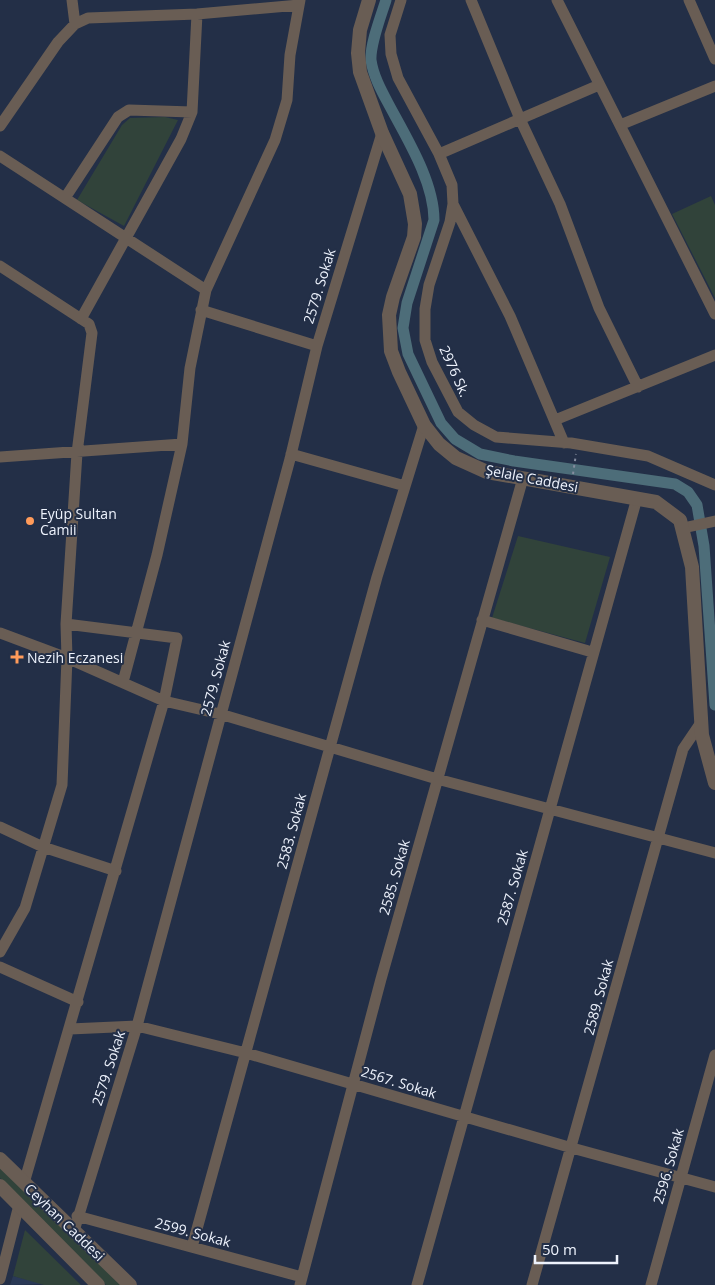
<svg xmlns="http://www.w3.org/2000/svg" width="715" height="1285" font-family="'Open Sans',sans-serif">
  <style>
    .built { fill: #2a3956 }
    .green { fill: #31433a }
    .lines { fill: none; stroke-linecap: round; stroke-linejoin: round }
    .canal { stroke: #4d6d79; stroke-width: 11 }
    .path { stroke: #858d9f; stroke-width: 2; stroke-dasharray: 2.5 4; stroke-linecap: butt }
    .minor { stroke: #695d54; stroke-width: 11 }
    .tertiary { stroke: #695d54; stroke-width: 14 }
    .poi-dot { fill: #ff9b5a; stroke: #232f47; stroke-width: 2 }
    .labels { text-anchor: middle; dominant-baseline: central; stroke-width: 4; stroke-linejoin: round; paint-order: stroke }
    .street-label { font-size: 14px; fill: #eef3fd; stroke: #232f47 }
    .poi-label { font-size: 14px; fill: #eef3fd; stroke: #232f47; text-anchor: start }
  </style>
  <rect width="100%" height="100%" fill="#232f47"/>
  <path class="built" d="M13 1276 44 1284 10 1285Z"/>
  <path class="green" d="M165 117 178 120 124 226 77 200 122 125 130 118Z
    M711 196 715 205V298L672 214Z
    M518 536 610 557 585 643 492 618Z
    M0 1168 121 1285H106L0 1178Z
    M25 1230 81 1285H44L13 1276Z"/>
  <g class="lines">
    <path class="canal" d="M386 0C381 16 370 44 371 60 373 75 381 90 388 103 406 137 434 181 434 220L407 303 403 328 408 354 441 423 455 439 480 454 514 461 675 484 688 492 697 505 704 546 715 705"/>
    <path class="path" d="M573 474 576 454"/>
    <path class="minor" d="M72 0 75 24
      M401 0 390 35 391 54 398 78 439 154 452 185 453 204 450 222 429 285 425 309V340L432 362 458 412 474 425 496 437 571 443 648 456 715 485
      M471 0 520 119 560 204 599 308 638 387
      M557 0 715 314
      M689 0 715 59
      M620 125 715 86
      M0 126 58 42 75 24 88 18 197 14 299 5
      M439 154 599 85
      M0 156 206 290
      M65 198 118 117 129 110 192 112
      M453 204 510 316 564 443
      M0 266 89 324 92 333 77 453 66 624 67 658 62 785 25 908 0 952
      M201 310 317 346
      M81 319 181 139 192 112 197 14
      M555 420 715 355
      M291 454 405 486
      M0 457 182 444
      M683 528 715 521
      M482 620 592 652
      M0 633 67 658 164 701 220 714 437 779 715 853
      M123 682 157 555 182 444 190 368 206 290 275 140 287 100 290 55 300 0
      M0 827 43 847 116 871
      M0 967 78 1002
      M70 1029 137 1026 246 1053 572 1148 715 1187
      M24 1183 164 701 177 638 66 624
      M77 1216 302 1277
      M74 1231 137 1026 290 459 317 346 382 133
      M192 1247 377 577 424 425
      M0 1279 19 1205
      M300 1285 381 979 523 478
      M417 1285 637 498
      M532 1285 683 749 702 721
      M651 1285 715 1055"/>
    <path class="tertiary" d="M369 0 360 30 358 53 360 72 382 133 410 194 415 224 414 237 393 297 389 315 391 351 399 372 424 425 439 444 456 458 487 472 656 502 680 520 692 567 702 735 715 783
      M0 1159 130 1285
      M0 1186 98 1285"/>
  </g>
  <g class="poi-dot">
    <circle cx="30" cy="521" r="5"/>
    <path d="M14.5 649.5h5v5h5v5h-5v5h-5v-5h-5v-5h5z"/>
  </g>
  <g class="labels">
    <g class="street-label">
      <text transform="translate(319 286) rotate(-73)">2579. Sokak</text>
      <text transform="translate(455 371) rotate(66)">2976 Sk.</text>
      <text transform="translate(532 478) rotate(11)">Şelale Caddesi</text>
      <text transform="translate(215 678) rotate(-75)">2579. Sokak</text>
      <text transform="translate(291 831) rotate(-75)">2583. Sokak</text>
      <text transform="translate(394 877) rotate(-74)">2585. Sokak</text>
      <text transform="translate(512 887) rotate(-74)">2587. Sokak</text>
      <text transform="translate(598 997) rotate(-75)">2589. Sokak</text>
      <text transform="translate(108 1068) rotate(-72)">2579. Sokak</text>
      <text transform="translate(399 1082) rotate(17)">2567. Sokak</text>
      <text transform="translate(668 1166) rotate(-74)">2596. Sokak</text>
      <text transform="translate(65 1222) rotate(44)">Ceyhan Caddesi</text>
      <text transform="translate(193 1232) rotate(15)">2599. Sokak</text>
    </g>
    <g class="poi-label">
      <text x="40" y="513">Eyüp Sultan<tspan x="40" dy="16">Camii</tspan></text>
      <text x="27" y="657">Nezih Eczanesi</text>
    </g>
  </g>
  <path d="M535 1255v8h82v-8" fill="none" stroke="#eef3fd" stroke-width="2.5"/>
  <text x="542" y="1255" font-size="15" fill="#eef3fd" stroke="#232f47" stroke-width="4" paint-order="stroke">50 m</text>
</svg>
